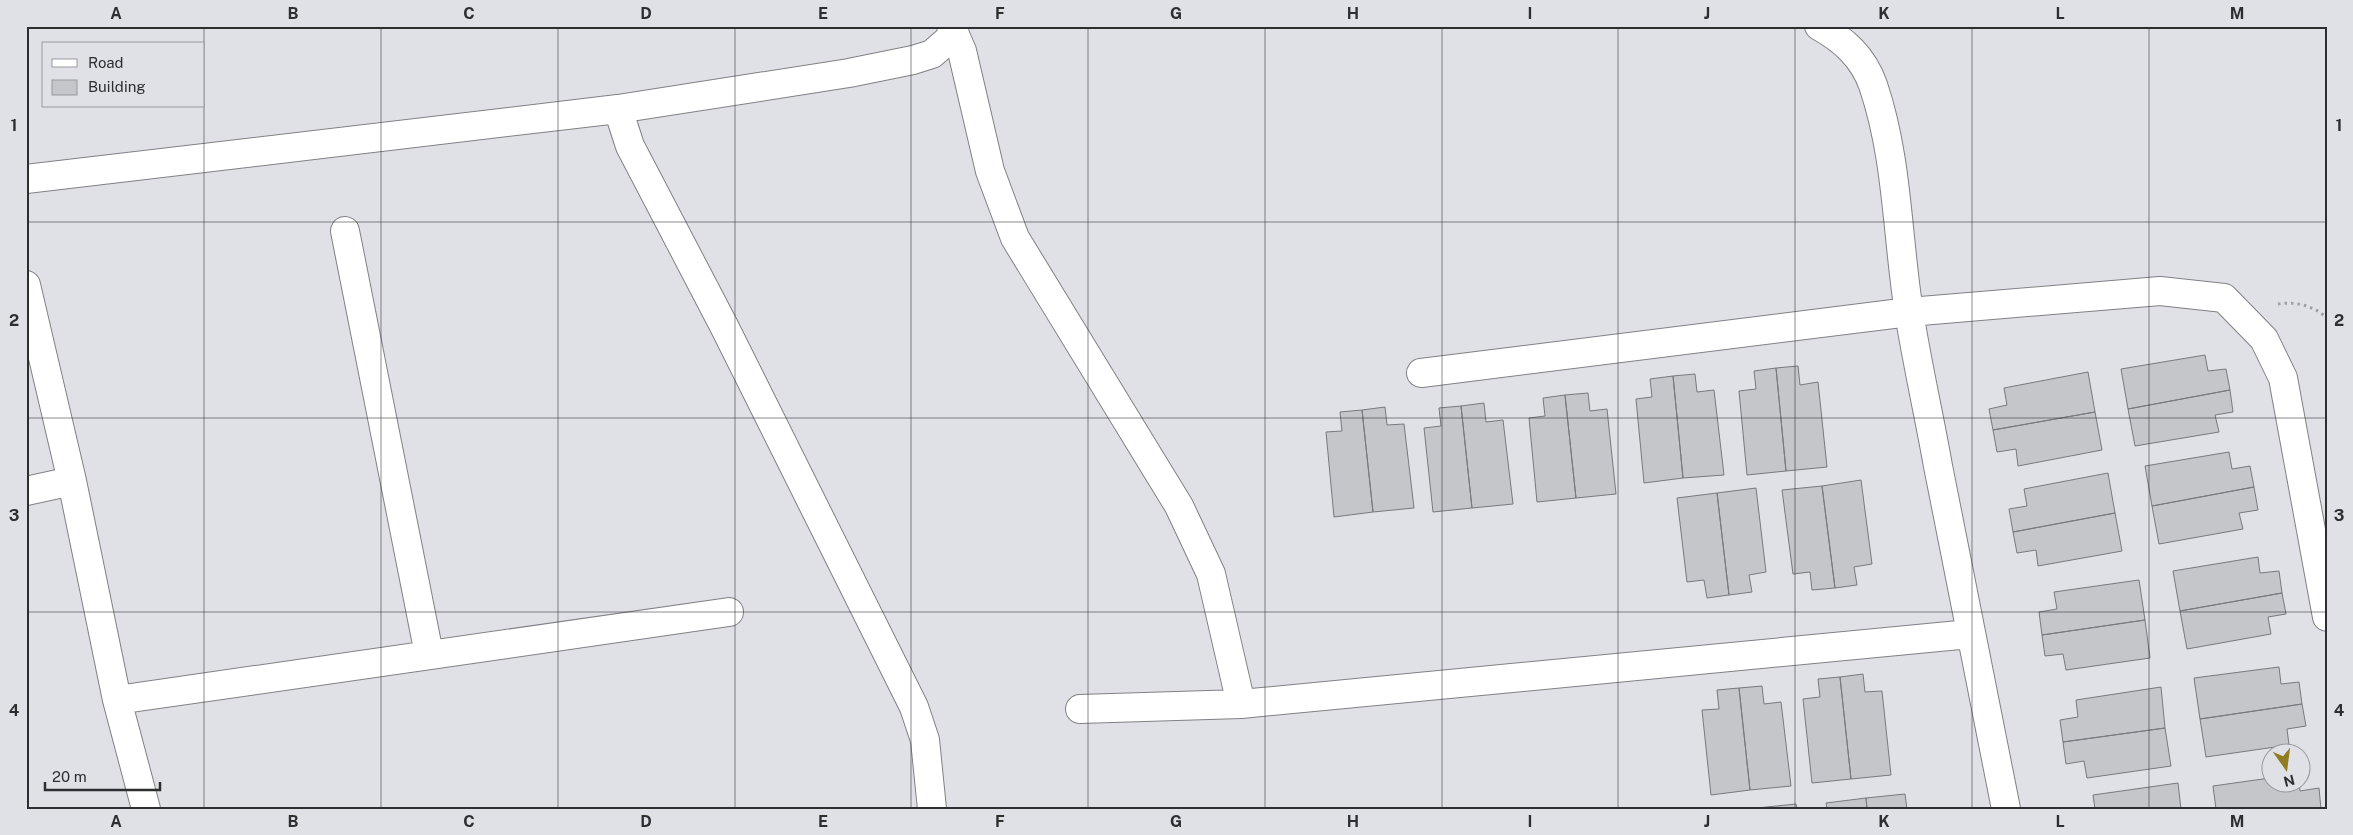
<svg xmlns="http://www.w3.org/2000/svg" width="2353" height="835" font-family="'Public Sans',sans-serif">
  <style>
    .building { fill: #c5c6ca; stroke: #78797e }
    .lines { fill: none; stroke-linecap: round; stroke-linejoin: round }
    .minor-casing { stroke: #808185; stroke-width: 30 }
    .path { stroke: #9fa0a4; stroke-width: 3; stroke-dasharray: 2.5 4; stroke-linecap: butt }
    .minor { stroke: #fff; stroke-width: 28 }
    .grid { fill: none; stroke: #2d2e30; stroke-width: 1; stroke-opacity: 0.55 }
    .neatline { fill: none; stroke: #2d2e30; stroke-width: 2 }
    .grid-label { font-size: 16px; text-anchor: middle; font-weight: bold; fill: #2d2e30 }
  </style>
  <rect width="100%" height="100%" fill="#e0e1e6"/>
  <path class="building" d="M2205 355 2208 371 2226 369 2230 390 2128 409 2121 369Z
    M1798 366 1800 385 1818 382 1827 467 1786 471 1776 368Z
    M1776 368 1786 471 1747 475 1739 391 1756 389 1754 371Z
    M2088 372 2095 412 1993 430 1989 409 2007 405 2004 388Z
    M1695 374 1697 392 1714 390 1724 475 1683 478 1673 376Z
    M1673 376 1683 478 1644 483 1636 399 1652 397 1650 379Z
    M2230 390 2233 412 2215 415 2219 432 2135 446 2128 409Z
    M1588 393 1590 411 1607 409 1616 494 1576 498 1565 395Z
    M1565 395 1576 498 1537 502 1529 418 1545 416 1543 398Z
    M1484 403 1486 422 1503 420 1513 504 1472 508 1461 406Z
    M1461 406 1472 508 1433 512 1424 428 1441 426 1439 408Z
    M1385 407 1387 425 1404 424 1414 508 1373 512 1362 410Z
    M1362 410 1373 512 1334 517 1326 432 1342 431 1340 412Z
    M2095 412 2102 450 2018 466 2016 449 1997 452 1993 430Z
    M2229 452 2232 469 2250 466 2254 487 2152 506 2145 466Z
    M2108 473 2115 513 2013 532 2009 509 2027 506 2024 489Z
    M1861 480 1872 564 1854 567 1857 585 1835 588 1822 486Z
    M1822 486 1835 588 1812 590 1810 572 1793 574 1782 490Z
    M2254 487 2258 510 2239 513 2243 529 2159 544 2152 506Z
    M1756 488 1766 572 1749 575 1752 592 1729 595 1717 493Z
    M1717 493 1729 595 1707 598 1704 580 1687 582 1677 498Z
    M2115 513 2122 551 2038 566 2036 550 2017 553 2013 532Z
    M2258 557 2260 573 2279 571 2282 593 2180 611 2173 571Z
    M2139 580 2145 620 2042 635 2039 612 2057 609 2054 592Z
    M2282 593 2286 614 2268 617 2271 634 2187 649 2180 611Z
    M2145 620 2150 658 2066 670 2063 654 2045 656 2042 635Z
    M2279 667 2281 684 2299 682 2302 704 2200 719 2194 678Z
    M1863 674 1865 692 1882 691 1891 775 1851 779 1840 677Z
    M1840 677 1851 779 1812 783 1803 699 1820 697 1818 679Z
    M1762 686 1764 704 1781 702 1791 786 1750 790 1739 688Z
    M2161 687 2165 728 2063 742 2060 720 2078 717 2076 700Z
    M1739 688 1750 790 1711 795 1702 710 1719 709 1717 690Z
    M2302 704 2306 726 2287 729 2289 745 2206 757 2200 719Z
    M2165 728 2171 766 2087 778 2084 761 2066 764 2063 742Z
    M2270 778V782H2299L2300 791 2319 788 2321 809H2216L2213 786Z
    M2178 783 2181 809H2095L2093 795Z
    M1905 794 1907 809H1867L1866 798Z
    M1866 798 1867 809H1827L1826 803Z
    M1796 804 1797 809H1757V808Z"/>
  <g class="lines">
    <defs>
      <path id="minor" d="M951 26 962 51 990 171 1015 238 1179 506 1211 574 1241 704 1970 634
        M1819 26C1844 40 1863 57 1873 85 1898 158 1897 237 1909 312 1917 363 1929 415 1938 466 1960 580 1983 694 2006 809
        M618 109 849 73 913 60 932 54 955 34
        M26 179 618 109 630 146 724 326 914 707 925 740 932 809
        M345 231 429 654
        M26 285 72 481 117 700 146 809
        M1421 373 1909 312 2160 291 2224 298 2264 339 2283 378 2327 617
        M26 491 72 481
        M117 700 729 612
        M1080 709 1241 704"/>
    </defs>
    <use href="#minor" class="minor-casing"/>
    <path class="path" d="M2278 304C2296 301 2314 306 2327 318"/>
    <use href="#minor" class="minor"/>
  </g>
  <path class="grid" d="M204 26V809M381 26V809M558 26V809M735 26V809M911 26V809M1088 26V809M1265 26V809M1442 26V809M1618 26V809M1795 26V809M1972 26V809M2149 26V809M26 222H2327M26 418H2327M26 612H2327"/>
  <rect width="2353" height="835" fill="none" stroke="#e0e1e6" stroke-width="55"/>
  <rect x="42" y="42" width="162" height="65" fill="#e0e1e6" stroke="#98999d"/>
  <rect x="52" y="59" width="25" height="8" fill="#ffffff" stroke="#98999d"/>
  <text x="88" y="68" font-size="15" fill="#2d2e30">Road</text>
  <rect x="52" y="80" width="25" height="15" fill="#c5c6ca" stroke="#98999d"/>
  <text x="88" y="92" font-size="15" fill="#2d2e30">Building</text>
  <g transform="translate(2286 768) rotate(166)"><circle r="24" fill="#e0e1e6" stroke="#98999d"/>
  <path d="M0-4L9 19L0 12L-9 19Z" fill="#927c23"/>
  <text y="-8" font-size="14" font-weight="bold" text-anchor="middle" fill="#2d2e30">N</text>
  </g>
  <path d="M45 782v8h115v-8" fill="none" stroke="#2d2e30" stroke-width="2.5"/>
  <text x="52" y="782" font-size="15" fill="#2d2e30" stroke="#e0e1e6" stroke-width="4" paint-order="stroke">20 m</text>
  <rect x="28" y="28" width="2298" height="780" class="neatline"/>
  <g class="grid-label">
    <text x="116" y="19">A</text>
    <text x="293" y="19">B</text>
    <text x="469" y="19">C</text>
    <text x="646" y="19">D</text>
    <text x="823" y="19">E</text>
    <text x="1000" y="19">F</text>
    <text x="1176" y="19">G</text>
    <text x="1353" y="19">H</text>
    <text x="1530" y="19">I</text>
    <text x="1707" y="19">J</text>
    <text x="1884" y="19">K</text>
    <text x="2060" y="19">L</text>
    <text x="2237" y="19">M</text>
    <text x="14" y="131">1</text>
    <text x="2339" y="131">1</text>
    <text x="14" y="326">2</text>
    <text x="2339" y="326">2</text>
    <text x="14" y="521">3</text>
    <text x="2339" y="521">3</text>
    <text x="14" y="716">4</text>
    <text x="2339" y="716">4</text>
    <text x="116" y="827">A</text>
    <text x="293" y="827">B</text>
    <text x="469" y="827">C</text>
    <text x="646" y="827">D</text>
    <text x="823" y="827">E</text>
    <text x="1000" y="827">F</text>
    <text x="1176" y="827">G</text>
    <text x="1353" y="827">H</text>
    <text x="1530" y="827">I</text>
    <text x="1707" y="827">J</text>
    <text x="1884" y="827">K</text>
    <text x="2060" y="827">L</text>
    <text x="2237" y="827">M</text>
  </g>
</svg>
